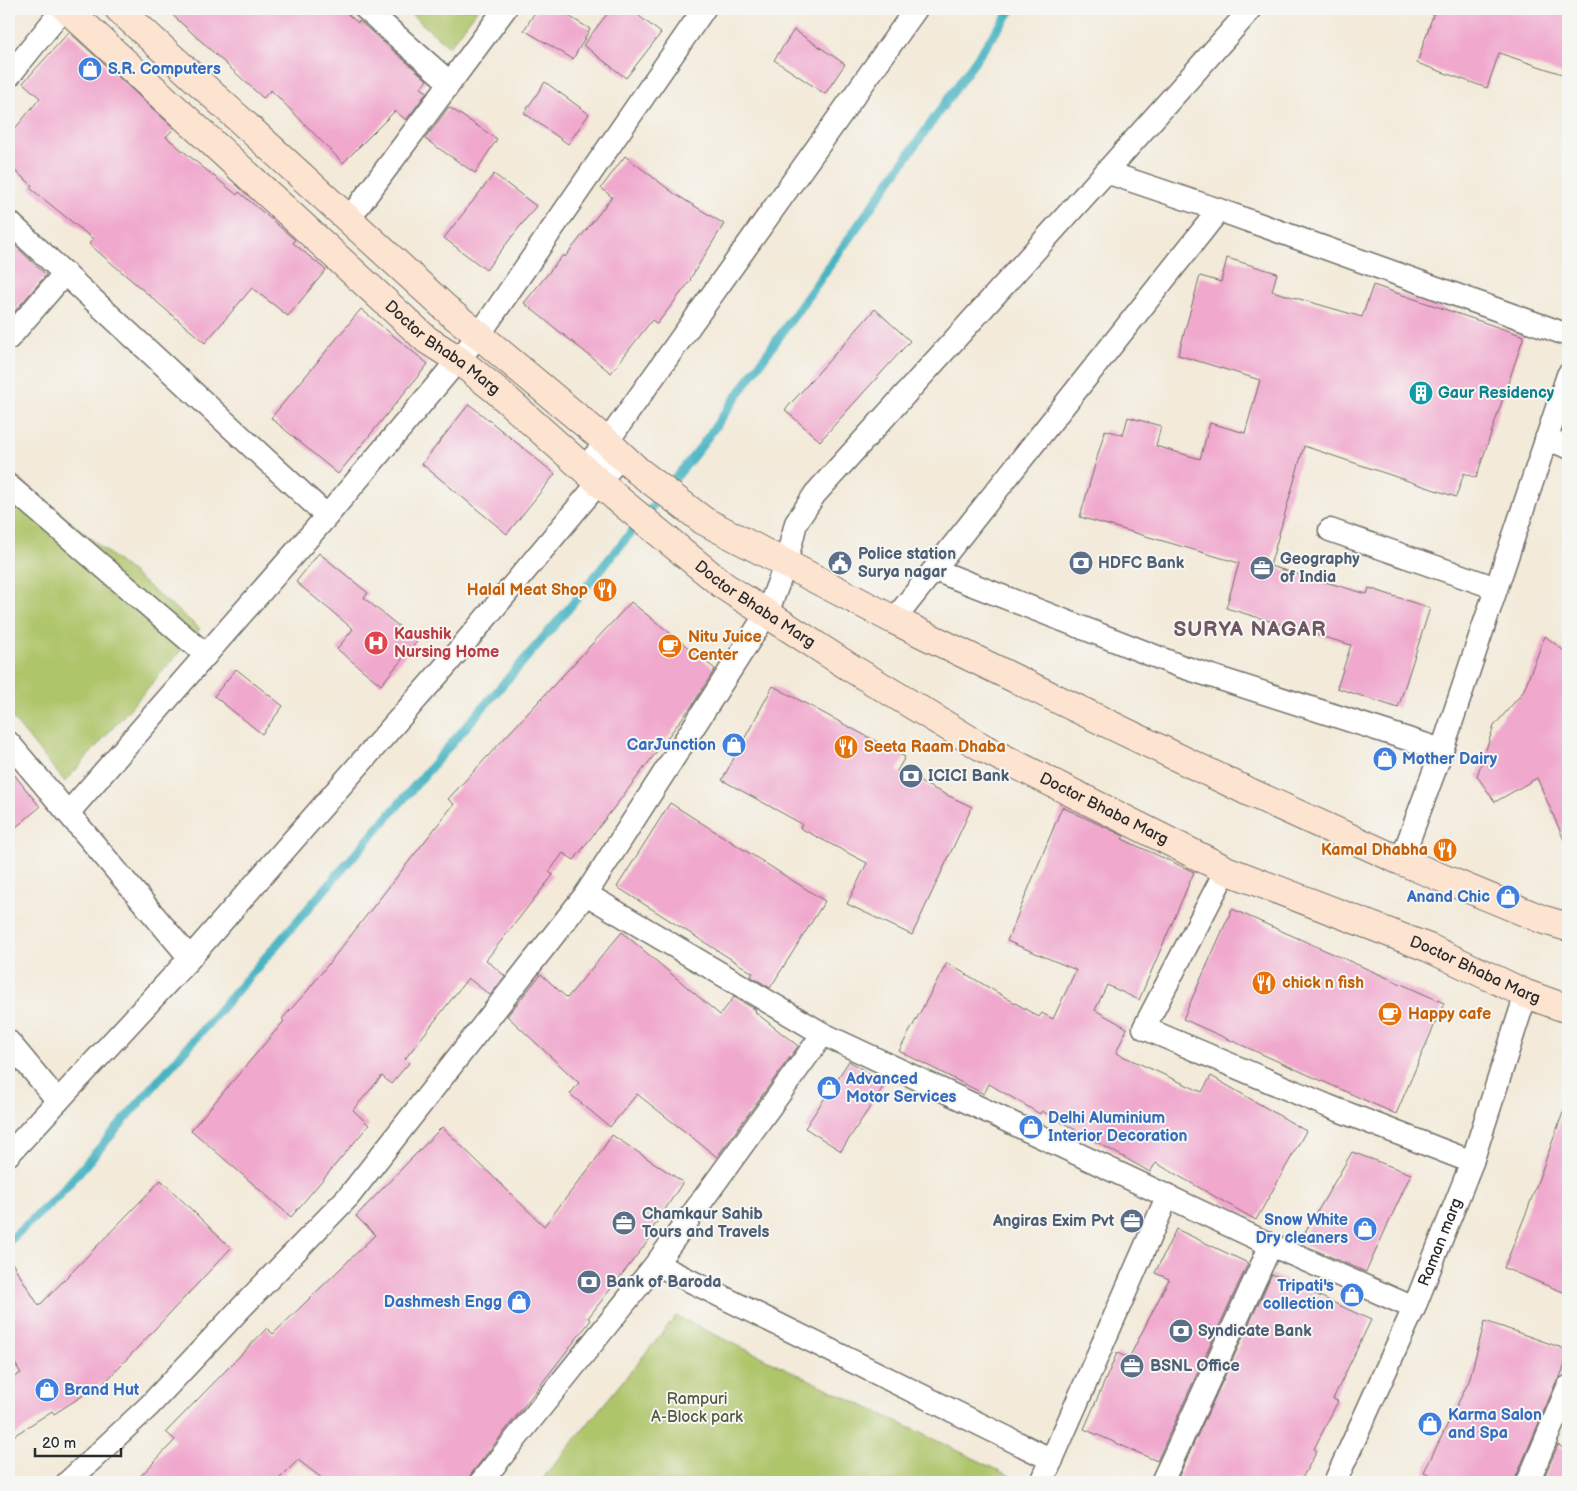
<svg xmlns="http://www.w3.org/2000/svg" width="1577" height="1491" font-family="'Balsamiq Sans',sans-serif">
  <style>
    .green { fill: #afc56a; stroke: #6d784a }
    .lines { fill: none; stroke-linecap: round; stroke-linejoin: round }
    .stream { stroke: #46b4c2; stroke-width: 9 }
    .building { fill: #f0a8cd }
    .street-casing { stroke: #716e68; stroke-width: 25 }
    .secondary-casing { stroke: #716e68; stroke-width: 30 }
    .street { stroke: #fff; stroke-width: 22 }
    .secondary { stroke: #fde4d1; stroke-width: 28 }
    .labels { text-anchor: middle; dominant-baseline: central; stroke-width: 4; stroke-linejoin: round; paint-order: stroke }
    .shop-label { font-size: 16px; font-weight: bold; fill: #366cbe; stroke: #f6f6f2; text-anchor: start }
    .street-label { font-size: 16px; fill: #2b2b2b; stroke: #f6f6f2 }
    .culture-label { font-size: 16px; font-weight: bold; fill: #0d838f; stroke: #f6f6f2; text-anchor: start }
    .service-label { font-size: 16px; font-weight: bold; fill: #4e5e75; stroke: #f6f6f2; text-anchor: start }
    .food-label { font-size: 16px; font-weight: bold; fill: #c56008; stroke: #f6f6f2; text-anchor: start }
    .health-label { font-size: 16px; font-weight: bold; fill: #be3a42; stroke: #f6f6f2; text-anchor: start }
    .park-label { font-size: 16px; fill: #53593e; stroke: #f6f6f2 }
    .district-label { font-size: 21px; font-weight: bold; letter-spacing: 1px; fill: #705764; stroke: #f6f6f2 }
  </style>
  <rect width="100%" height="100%" fill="#f6f6f2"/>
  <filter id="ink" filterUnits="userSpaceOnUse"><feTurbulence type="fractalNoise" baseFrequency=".02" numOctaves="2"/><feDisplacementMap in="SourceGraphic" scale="10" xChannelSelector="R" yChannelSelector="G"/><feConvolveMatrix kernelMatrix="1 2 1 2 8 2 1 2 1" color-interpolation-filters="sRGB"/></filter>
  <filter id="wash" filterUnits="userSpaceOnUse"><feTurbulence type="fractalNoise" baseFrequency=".0096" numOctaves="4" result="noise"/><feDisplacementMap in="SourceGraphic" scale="20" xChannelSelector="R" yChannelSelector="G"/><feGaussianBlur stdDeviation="1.12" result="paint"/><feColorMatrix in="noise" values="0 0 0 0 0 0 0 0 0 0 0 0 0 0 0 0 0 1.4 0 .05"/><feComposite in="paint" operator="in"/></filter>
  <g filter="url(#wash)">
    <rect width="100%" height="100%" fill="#f3ead9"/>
    <path class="green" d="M405 9H478L449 47Z
      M9 471 200 629 65 782 9 714Z
      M676 1316 1019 1480 1017 1482H540Z"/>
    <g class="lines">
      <path class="stream" d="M9 1241 59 1195 565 613 700 448 1012 9"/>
    </g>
    <g id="blocks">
      <path class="building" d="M166 9H342L358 23 359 21 427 80 421 88 427 92 406 120 395 111 343 163 271 90 263 98Z
        M537 9H557L590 29 573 59 524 30Z
        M611 9H630L661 33 626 78 583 45Z
        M1435 9H1568V76L1499 53 1487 88 1417 63Z
        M794 30 845 64 825 94 774 60Z
        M69 32 174 128 166 137 237 195 239 192 279 226 295 240 293 243 326 270 288 316 252 288 205 343 89 244 93 239 30 188 32 185 9 166V136L40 98 23 83Z
        M545 82 589 114 568 144 524 113Z
        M449 107 497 139 475 173 425 139Z
        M625 156 675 194 724 224 690 279 691 280 657 324 652 320 611 373 524 303 563 255 565 257 612 197 601 188Z
        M494 174 536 206 486 270 444 238Z
        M9 240 46 275 9 318Z
        M1227 258 1277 273 1272 291 1362 317 1373 285 1524 336 1476 478 1464 473 1456 497 1304 446 1270 566 1367 594 1369 588 1430 608 1398 708 1337 688 1351 645 1226 608 1239 563 1080 517 1105 430 1123 435 1128 417 1161 426 1156 446 1200 459 1210 423 1245 433 1260 380 1178 355 1200 276 1221 282Z
        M361 309 428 364 338 474 271 418Z
        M875 309 910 341 820 441 785 410Z
        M469 404 555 474 507 534 422 464Z
        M319 553 368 593 364 598 417 641 381 685 337 649 353 629 296 582Z
        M631 602 715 669 693 704 574 860 563 853 549 872 553 875 486 960 505 976 490 995 468 978 405 1059 409 1063 391 1084 382 1076 353 1110 369 1125 291 1217 191 1130 284 1021 282 1019 308 990 454 804 448 799Z
        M1545 636 1568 654V849L1537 778 1495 802 1477 776 1494 726 1523 692Z
        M236 669 283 706 262 734 214 696Z
        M773 686 905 757 897 771 972 807 912 935 847 904 867 863 800 828 802 824 722 780Z
        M9 768 40 807 9 833Z
        M670 803 825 901 770 988 751 976 753 973 617 887Z
        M1062 807 1124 836 1122 839 1194 872 1139 1000 1107 985 1095 1010 1127 1028 1116 1053 1202 1092 1211 1076 1306 1131 1256 1220 1156 1163 1150 1172 1042 1111 1040 1114 989 1084 984 1094 899 1051 947 963 1039 1017 1042 1013 1053 1019 1076 970 1007 941Z
        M1232 909 1444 1003 1396 1114 1183 1019Z
        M622 932 720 1015 734 997 756 1010 755 1012 798 1046 717 1157 637 1094 610 1127 570 1094 579 1083 507 1016 541 974 567 998Z
        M849 1061 885 1084 841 1151 805 1128Z
        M1565 1107H1568V1294L1504 1268 1527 1211Z
        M442 1127 544 1226 594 1162 612 1135 683 1182 649 1234 652 1236 588 1318 591 1320 465 1482H327L298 1460 276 1482H135L175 1440 166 1432 267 1328 273 1334 375 1235 356 1216Z
        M1352 1152 1411 1174 1366 1272 1299 1243Z
        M161 1180 231 1248 107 1380 54 1414 52 1411 9 1439V1380L21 1373 9 1354V1258L39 1306Z
        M1176 1229 1248 1263 1157 1461 1084 1429 1117 1353 1129 1358 1169 1279 1155 1273Z
        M1272 1274 1371 1320 1333 1399 1338 1401 1314 1449 1317 1451 1300 1482H1176Z
        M1485 1321 1568 1350V1357L1560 1377 1556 1382 1516 1477 1515 1482H1446L1424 1472 1469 1381Z
        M1558 1445 1568 1451V1482H1542Z"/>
    </g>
  </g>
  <g filter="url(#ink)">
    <use href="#blocks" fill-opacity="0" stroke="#716e68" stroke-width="1"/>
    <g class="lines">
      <defs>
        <g id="street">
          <path d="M366 9 450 83"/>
          <path d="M9 76 63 9"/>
          <path d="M1106 172 1219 210 1568 335"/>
          <path d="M348 220 505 9"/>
          <path d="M9 222 327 516"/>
          <path d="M9 338 65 273"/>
          <path d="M1546 439 1568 447"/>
          <path d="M583 469 607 442 916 9"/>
          <path d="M9 486 206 655"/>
          <path d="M1330 530 1496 588"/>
          <path d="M935 570 1180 666 1442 750"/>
          <path d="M894 620 1219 210"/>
          <path d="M9 743 190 958"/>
          <path d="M69 812 327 516 479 335 704 9"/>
          <path d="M1401 861 1442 750 1568 375"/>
          <path d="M1226 870 1144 1028 1328 1106 1472 1162"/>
          <path d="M586 894 823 1034 1271 1245 1414 1308"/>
          <path d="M9 1042 58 1101"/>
          <path d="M9 1154 190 958 448 663 621 456"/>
          <path d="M656 1264 1052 1460"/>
          <path d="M68 1482 149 1406 239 1310 349 1196 586 894 767 613 786 563 796 523 815 494 1106 172 1251 9"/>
          <path d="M481 1482 656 1264 823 1034"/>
          <path d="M1042 1482 1168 1195"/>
          <path d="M1162 1482 1271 1245"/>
          <path id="s1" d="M1335 1482 1414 1308 1472 1162 1526 994"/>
          <path d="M1528 1482 1568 1387"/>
        </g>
        <g id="secondary">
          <path id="s2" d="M67 9 427 340 457 359 496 390 619 500 724 586 851 668 985 749 1226 870 1429 948 1526 994 1568 1009"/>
          <path d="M119 9 452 314 479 335 607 442 638 471 704 521 894 620 1245 790 1401 861 1544 920 1568 927"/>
        </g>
      </defs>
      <use href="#street" class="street-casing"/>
      <use href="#secondary" class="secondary-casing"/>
      <use href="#street" class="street"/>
      <use href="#secondary" class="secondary"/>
    </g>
  </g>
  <defs>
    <symbol id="shop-disc" viewBox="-11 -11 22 22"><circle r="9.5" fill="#3f7fe0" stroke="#f6f6f2"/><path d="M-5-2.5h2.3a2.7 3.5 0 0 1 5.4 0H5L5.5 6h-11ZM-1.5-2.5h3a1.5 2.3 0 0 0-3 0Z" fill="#fff"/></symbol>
    <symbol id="building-disc" viewBox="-11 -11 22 22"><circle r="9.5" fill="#0f9aa8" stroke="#f6f6f2"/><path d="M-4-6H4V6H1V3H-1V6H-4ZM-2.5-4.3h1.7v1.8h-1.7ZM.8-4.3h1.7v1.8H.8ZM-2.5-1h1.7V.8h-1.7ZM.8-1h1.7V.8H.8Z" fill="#fff"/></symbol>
    <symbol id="civic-disc" viewBox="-11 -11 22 22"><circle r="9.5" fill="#5c6f8a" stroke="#f6f6f2"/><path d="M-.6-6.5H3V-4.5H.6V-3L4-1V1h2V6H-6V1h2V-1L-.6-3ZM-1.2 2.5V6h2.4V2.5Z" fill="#fff"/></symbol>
    <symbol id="bank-disc" viewBox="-11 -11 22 22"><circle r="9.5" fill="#5c6f8a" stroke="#f6f6f2"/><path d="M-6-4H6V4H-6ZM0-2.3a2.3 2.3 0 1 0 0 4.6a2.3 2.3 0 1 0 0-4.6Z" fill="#fff"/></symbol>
    <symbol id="office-disc" viewBox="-11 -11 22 22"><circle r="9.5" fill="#5c6f8a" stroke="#f6f6f2"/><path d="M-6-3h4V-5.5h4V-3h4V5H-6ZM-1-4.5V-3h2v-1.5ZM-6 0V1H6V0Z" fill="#fff"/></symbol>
    <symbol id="restaurant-disc" viewBox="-11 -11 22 22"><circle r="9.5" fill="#e8710a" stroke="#f6f6f2"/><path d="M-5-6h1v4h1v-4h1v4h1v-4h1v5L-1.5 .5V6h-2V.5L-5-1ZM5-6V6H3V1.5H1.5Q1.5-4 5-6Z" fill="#fff"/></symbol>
    <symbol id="hospital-disc" viewBox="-11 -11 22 22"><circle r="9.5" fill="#e0444e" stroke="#f6f6f2"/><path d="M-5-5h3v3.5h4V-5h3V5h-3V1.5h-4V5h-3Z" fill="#fff"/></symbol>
    <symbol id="cafe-disc" viewBox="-11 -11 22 22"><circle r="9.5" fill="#e8710a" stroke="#f6f6f2"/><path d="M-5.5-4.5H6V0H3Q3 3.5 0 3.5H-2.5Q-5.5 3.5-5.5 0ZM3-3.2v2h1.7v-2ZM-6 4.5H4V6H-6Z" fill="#fff"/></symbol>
  </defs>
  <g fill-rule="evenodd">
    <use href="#shop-disc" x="76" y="55" width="28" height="28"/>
    <use href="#building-disc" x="1407" y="379" width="28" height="28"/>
    <use href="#civic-disc" x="826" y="549" width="28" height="28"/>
    <use href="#bank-disc" x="1067" y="549" width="28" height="28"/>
    <use href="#office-disc" x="1248" y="554" width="28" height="28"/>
    <use href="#restaurant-disc" x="591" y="576" width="28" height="28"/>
    <use href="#hospital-disc" x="362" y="629" width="28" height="28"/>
    <use href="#cafe-disc" x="656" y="632" width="28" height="28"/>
    <use href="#shop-disc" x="720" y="731" width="28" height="28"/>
    <use href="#restaurant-disc" x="832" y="733" width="28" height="28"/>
    <use href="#shop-disc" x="1371" y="745" width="28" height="28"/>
    <use href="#bank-disc" x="897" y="762" width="28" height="28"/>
    <use href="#restaurant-disc" x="1431" y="836" width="28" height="28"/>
    <use href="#shop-disc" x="1494" y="883" width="28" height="28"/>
    <use href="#restaurant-disc" x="1250" y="969" width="28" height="28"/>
    <use href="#cafe-disc" x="1376" y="1000" width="28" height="28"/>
    <use href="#shop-disc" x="815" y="1074" width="28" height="28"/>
    <use href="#shop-disc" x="1017" y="1113" width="28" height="28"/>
    <use href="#office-disc" x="1118" y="1207" width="28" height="28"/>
    <use href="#office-disc" x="610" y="1209" width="28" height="28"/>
    <use href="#shop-disc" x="1351" y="1215" width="28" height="28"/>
    <use href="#bank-disc" x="575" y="1268" width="28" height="28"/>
    <use href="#shop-disc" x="1338" y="1281" width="28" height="28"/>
    <use href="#shop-disc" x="505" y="1288" width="28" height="28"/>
    <use href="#bank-disc" x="1167" y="1317" width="28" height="28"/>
    <use href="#office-disc" x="1118" y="1352" width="28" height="28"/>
    <use href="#shop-disc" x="33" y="1376" width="28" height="28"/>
    <use href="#shop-disc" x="1416" y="1410" width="28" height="28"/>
  </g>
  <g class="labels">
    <g class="shop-label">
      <text x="108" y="69">S.R. Computers</text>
      <text x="716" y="745" text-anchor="end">CarJunction</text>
      <text x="1402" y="759">Mother Dairy</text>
      <text x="1490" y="897" text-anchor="end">Anand Chic</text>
      <text x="846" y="1079">Advanced<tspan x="846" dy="18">Motor Services</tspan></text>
      <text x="1048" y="1118">Delhi Aluminium<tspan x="1048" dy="18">Interior Decoration</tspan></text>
      <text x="1348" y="1220" text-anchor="end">Snow White<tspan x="1348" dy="18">Dry cleaners</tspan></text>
      <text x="1334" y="1286" text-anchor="end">Tripati's<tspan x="1334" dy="18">collection</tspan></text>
      <text x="502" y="1302" text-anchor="end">Dashmesh Engg</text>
      <text x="64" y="1390">Brand Hut</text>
      <text x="1448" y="1415">Karma Salon<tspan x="1448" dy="18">and Spa</tspan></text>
    </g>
    <g class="street-label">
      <text stroke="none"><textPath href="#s2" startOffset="506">Doctor Bhaba Marg</textPath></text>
      <text stroke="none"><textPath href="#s2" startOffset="911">Doctor Bhaba Marg</textPath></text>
      <text stroke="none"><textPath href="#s2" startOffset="1316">Doctor Bhaba Marg</textPath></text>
      <text stroke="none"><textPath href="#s2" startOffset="1721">Doctor Bhaba Marg</textPath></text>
      <text stroke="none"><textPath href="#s1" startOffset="262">Raman marg</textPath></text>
    </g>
    <g class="culture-label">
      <text x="1438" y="393">Gaur Residency</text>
    </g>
    <g class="service-label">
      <text x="858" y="554">Police station<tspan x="858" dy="18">Surya nagar</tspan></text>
      <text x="1280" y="559">Geography<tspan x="1280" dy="18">of India</tspan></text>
      <text x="1098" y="563">HDFC Bank</text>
      <text x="928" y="776">ICICI Bank</text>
      <text x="642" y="1214">Chamkaur Sahib<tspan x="642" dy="18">Tours and Travels</tspan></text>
      <text x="1114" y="1221" text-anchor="end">Angiras Exim Pvt</text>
      <text x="606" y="1282">Bank of Baroda</text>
      <text x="1198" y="1331">Syndicate Bank</text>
      <text x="1150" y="1366">BSNL Office</text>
    </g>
    <g class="food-label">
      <text x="588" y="590" text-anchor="end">Halal Meat Shop</text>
      <text x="688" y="637">Nitu Juice<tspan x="688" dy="18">Center</tspan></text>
      <text x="864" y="747">Seeta Raam Dhaba</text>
      <text x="1428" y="850" text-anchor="end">Kamal Dhabha</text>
      <text x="1282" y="983">chick n fish</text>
      <text x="1408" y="1014">Happy cafe</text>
    </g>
    <g class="health-label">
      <text x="394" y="634">Kaushik<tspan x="394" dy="18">Nursing Home</tspan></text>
    </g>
    <g class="park-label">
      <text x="697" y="1399">Rampuri<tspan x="697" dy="18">A-Block park</tspan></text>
    </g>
    <g class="district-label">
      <text x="1250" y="629">SURYA NAGAR</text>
    </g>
  </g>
  <rect width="1577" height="1491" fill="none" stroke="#f6f6f2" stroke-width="30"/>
  <path d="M35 1448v8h86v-8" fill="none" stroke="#2b2b2b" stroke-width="2.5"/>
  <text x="42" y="1448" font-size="15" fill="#2b2b2b" stroke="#f6f6f2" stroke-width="4" paint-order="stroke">20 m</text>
</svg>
